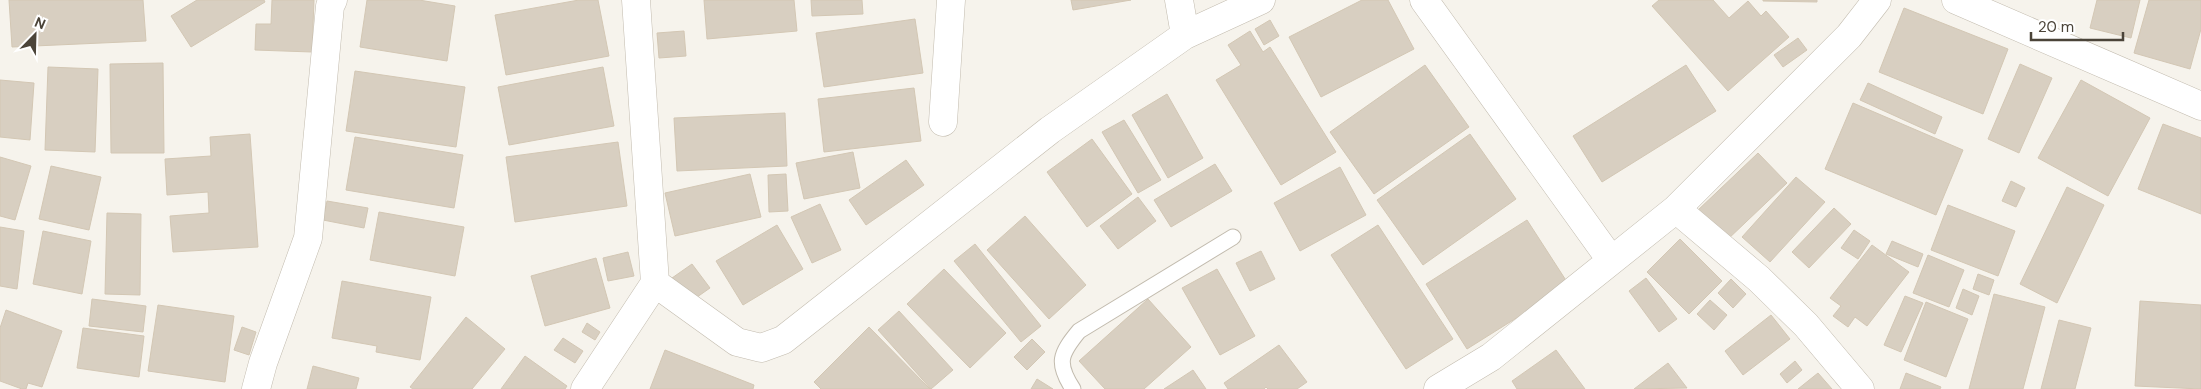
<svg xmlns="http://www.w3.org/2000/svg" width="2201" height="389" font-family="'DM Sans',sans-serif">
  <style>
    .building { fill: #d8cfc1; stroke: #d3c7b4 }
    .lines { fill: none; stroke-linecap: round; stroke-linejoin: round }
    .lane-casing { stroke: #c2bbae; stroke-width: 17 }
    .street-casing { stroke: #c2bbae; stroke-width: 29 }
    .lane { stroke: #fff; stroke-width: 15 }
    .street { stroke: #fff; stroke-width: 28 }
  </style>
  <rect width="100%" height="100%" fill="#f6f3ec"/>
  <path class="building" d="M9 0H143L146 41 12 47Z
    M197 0H264L265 2 191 47 171 16Z
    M272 0H314L312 52 255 50 256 24H271Z
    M367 0H419L455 6 447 61 360 47Z
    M579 0H598L609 56 506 75 495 15Z
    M704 0H794L797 31 707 39Z
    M811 0H862L863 14 812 16Z
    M1071 0H1131L1073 10Z
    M1362 0H1388L1414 49 1321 97 1289 37Z
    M1659 0H1713L1729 18 1748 1 1761 16 1766 11 1789 37 1728 91 1652 6Z
    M1763 0H1817V2L1763 1Z
    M2097 0H2140L2131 38 2090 28Z
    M2149 0H2201V29L2190 69 2134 53Z
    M1904 8 2008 49 1983 114 1879 72Z
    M915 19 923 73 824 87 816 33Z
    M1270 20 1279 36 1264 45 1255 29Z
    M684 31 686 56 659 58 657 33Z
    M1250 31 1263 52 1270 47 1336 152 1281 185 1216 80 1241 65 1228 45Z
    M1798 38 1807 50 1783 67 1774 55Z
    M163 63 164 153H111L110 64Z
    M2020 64 2052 78 2019 153 1988 139Z
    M1425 65 1469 127 1374 194 1330 132Z
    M1686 65 1716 111 1602 182 1573 136Z
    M48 67 98 69 95 152 45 150Z
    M603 67 614 126 509 145 498 87Z
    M355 71 465 87 456 147 346 131Z
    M0 80 34 83 30 140 0 137Z
    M2081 80 2150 118 2108 196 2038 158Z
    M1868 83 1942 117 1935 134 1860 100Z
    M914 88 921 141 824 152 818 99Z
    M1167 94 1203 158 1168 178 1132 115Z
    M1853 103 1963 150 1936 215 1825 169Z
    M785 113 787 166 677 171 674 118Z
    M1124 120 1161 180 1138 193 1102 132Z
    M2163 124 2201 138V214L2138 189Z
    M250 134 258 247 173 252 170 216 209 213 208 192 167 195 165 159 211 156 210 137Z
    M1470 134 1516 199 1423 265 1377 200Z
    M355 137 463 155 454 208 346 190Z
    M1092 139 1132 194 1087 227 1047 172Z
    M618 142 627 206 515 222 506 157Z
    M853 152 860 188 804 199 796 163Z
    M1758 153 1787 183 1726 241 1697 211Z
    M0 157 31 166 15 220 0 216Z
    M906 160 924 185 866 225 849 200Z
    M1215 164 1232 191 1171 227 1154 200Z
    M51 166 101 177 89 230 39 219Z
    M1340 167 1366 215 1300 251 1274 203Z
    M750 174 761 217 675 236 665 193Z
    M786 174 788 211 769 212 768 175Z
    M1796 177 1825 202 1770 262 1742 237Z
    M2011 181 2025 188 2016 207 2002 201Z
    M2067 187 2104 205 2057 303 2020 284Z
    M1138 197 1156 221 1118 249 1100 226Z
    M327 201 368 208 364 228 323 220Z
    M820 204 841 250 812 263 791 217Z
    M1948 205 2015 231 1998 276 1931 250Z
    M1834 208 1851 224 1809 268 1792 252Z
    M379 212 464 227 455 276 370 260Z
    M107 213 141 214 140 295 105 294Z
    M1025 216 1086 285 1049 319 987 250Z
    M1527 220 1569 285 1467 349 1426 284Z
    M777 225 803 269 743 305 716 261Z
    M1378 225 1453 339 1406 369 1331 255Z
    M0 227 24 231 17 289 0 286Z
    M1854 230 1870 241 1858 259 1841 248Z
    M43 231 91 241 82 294 33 284Z
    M1680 239 1722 281 1689 314 1647 272Z
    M1892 241 1923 254 1918 267 1886 254Z
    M975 244 1041 326 1021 342 954 261Z
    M1872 245 1909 272 1867 326 1855 317 1848 327 1833 316 1841 306 1830 298Z
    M1261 251 1275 279 1250 291 1236 263Z
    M628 252 634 276 608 281 603 258Z
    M1928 255 1964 270 1949 307 1913 293Z
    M596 258 610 308 545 326 531 276Z
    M692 264 710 288 690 302 672 278Z
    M944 269 1006 333 970 368 907 304Z
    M1217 269 1255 336 1220 355 1182 288Z
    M1978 274 1994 280 1989 295 1973 289Z
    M1646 278 1677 319 1659 332 1629 291Z
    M1731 279 1746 294 1733 308 1718 293Z
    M342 281 431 297 420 360 376 352 377 346 332 338Z
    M1963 289 1979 296 1972 315 1956 308Z
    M1994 294 2045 307 2023 389H1969Z
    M1905 296 1923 303 1901 352 1884 345Z
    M92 299 146 306 143 332 89 326Z
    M1148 299 1191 347 1144 389H1105L1079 361Z
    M1710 300 1727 315 1714 330 1697 314Z
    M2140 301 2201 305V389L2135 386Z
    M1926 302 1968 319 1946 377 1904 360Z
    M158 305 234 316 225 382 148 371Z
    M6 310 62 331 42 387 28 383 26 389H22L0 381V328Z
    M899 311 953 370 931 389 878 330Z
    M1771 315 1790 339 1743 375 1725 351Z
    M466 317 505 349 472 389H413L410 387Z
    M2059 320 2091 328 2075 389H2041Z
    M587 323 600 332 595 340 582 332Z
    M242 327 256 332 249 355 234 350Z
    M869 327 930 389H821L814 382Z
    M83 328 144 336 139 377 77 368Z
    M563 338 583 351 575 363 554 350Z
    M1032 339 1045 352 1027 370 1014 357Z
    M1279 345 1307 382 1297 389H1268L1266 387 1264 389H1228L1224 383Z
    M665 350 754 385 753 389H650Z
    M1556 350 1585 389H1517L1512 381Z
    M525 356 567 386 565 389H501Z
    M1795 361 1802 370 1787 383 1780 374Z
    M1668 363 1687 388 1634 389Z
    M313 366 359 378 356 389H307Z
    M1193 370 1206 389H1164Z
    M1818 373 1832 389H1798Z
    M1906 373 1941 387 1940 389H1900Z
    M1037 379 1053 389H1031Z"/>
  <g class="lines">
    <defs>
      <path id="lane" d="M1073 389C1056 363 1060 354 1079 331L1233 237"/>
      <path id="street" d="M1179 0 1185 35
        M1424 0 1611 260
        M1956 0 2201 106
        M943 122 951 0
        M1676 209 1759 279 1806 325 1860 389
        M655 283 737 342 761 348 783 340 1050 130 1185 35 1261 0
        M256 389 263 363 308 238 330 6 333 0
        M585 389 655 283 636 0
        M1438 389 1491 357 1676 209 1849 36 1877 0"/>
    </defs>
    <use href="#lane" class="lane-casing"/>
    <use href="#street" class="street-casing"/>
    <use href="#lane" class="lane"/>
    <use href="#street" class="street"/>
  </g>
  <g transform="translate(35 35) rotate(23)" stroke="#ffffff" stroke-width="4" paint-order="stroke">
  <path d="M0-4L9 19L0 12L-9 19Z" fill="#4b4439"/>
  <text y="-8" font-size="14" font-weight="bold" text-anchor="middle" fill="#4b4439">N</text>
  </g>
  <path d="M2031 32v8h92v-8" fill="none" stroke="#4b4439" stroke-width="2.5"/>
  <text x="2038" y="32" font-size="15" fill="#4b4439" stroke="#ffffff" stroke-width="4" paint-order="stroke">20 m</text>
</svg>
